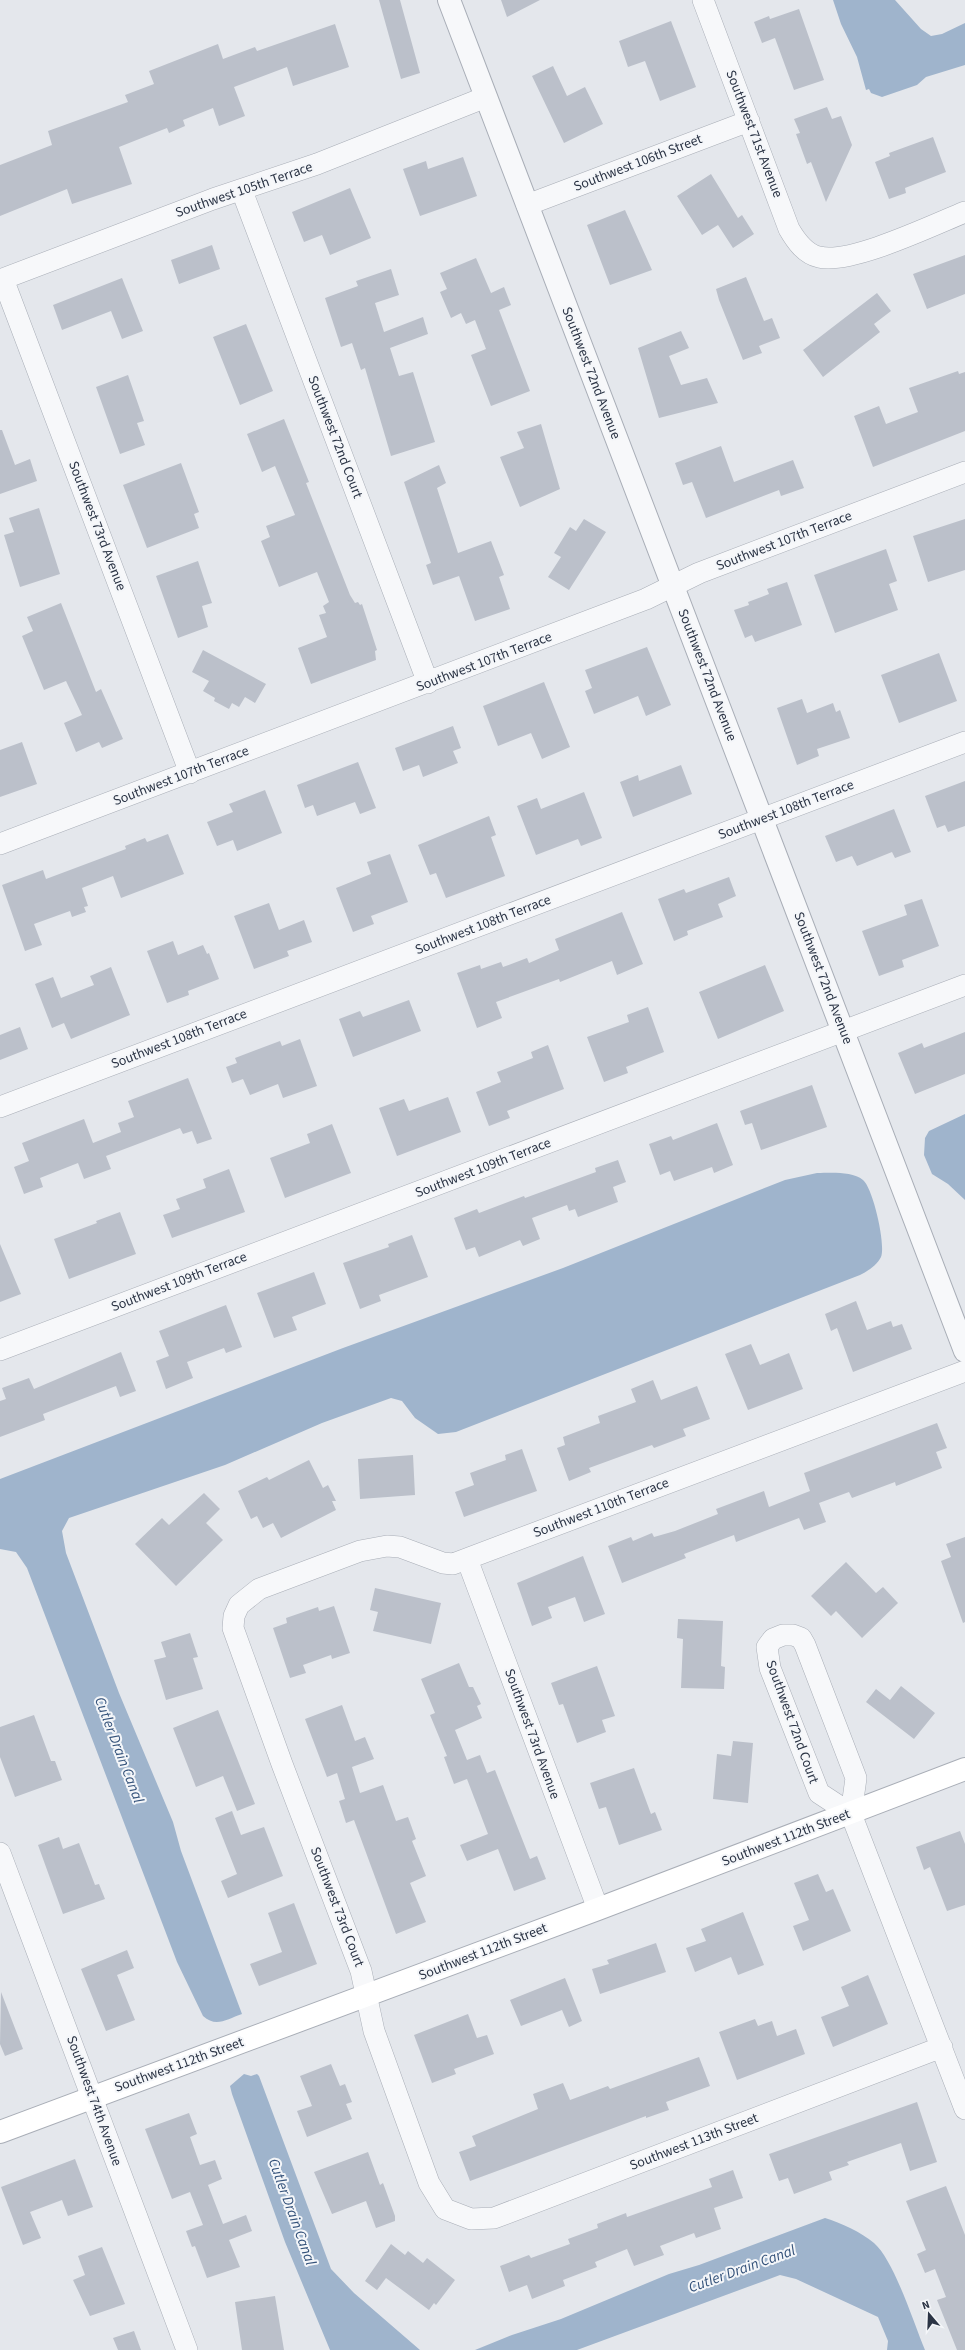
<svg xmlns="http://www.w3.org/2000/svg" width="965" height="2350" font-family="'Source Sans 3',sans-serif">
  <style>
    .water { fill: #9fb4cc }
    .building { fill: #bbc0ca }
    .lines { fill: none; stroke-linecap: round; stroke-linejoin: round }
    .minor-casing { stroke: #a9aeb7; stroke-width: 22 }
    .tertiary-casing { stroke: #a9aeb7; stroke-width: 24 }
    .secondary-casing { stroke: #a9aeb7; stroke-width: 24 }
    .minor { stroke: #f7f8fa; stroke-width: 21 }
    .tertiary { stroke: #f7f8fa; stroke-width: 22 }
    .secondary { stroke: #fff; stroke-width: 22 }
    .labels { text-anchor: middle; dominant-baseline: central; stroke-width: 4; stroke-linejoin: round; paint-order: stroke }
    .street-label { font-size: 14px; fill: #2b3445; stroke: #f4f6f9 }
    .water-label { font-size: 15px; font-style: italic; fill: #34527a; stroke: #f4f6f9 }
  </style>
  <rect width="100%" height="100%" fill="#e4e7ec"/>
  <path class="water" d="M833 0H895L921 29 931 36 942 34 965 23V65L926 77 917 85 882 97 871 93 869 89 866 90 857 57 841 24Z
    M965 1114V1200L948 1184 932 1174 924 1155 925 1138 929 1131Z
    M817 1173C831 1173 852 1171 863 1180 873 1188 886 1245 881 1257 877 1265 868 1271 860 1275L456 1432 438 1434 415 1418 402 1401 391 1398 322 1423 225 1465 69 1518 62 1531 66 1553 119 1693 173 1822 181 1851 242 2014C227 2019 216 2028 203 2016L177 1962 27 1568 16 1552 0 1549V1479L343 1348 563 1268 785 1180Z
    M244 2074 251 2076 257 2074 259 2076 331 2269 354 2293 420 2350H330L285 2242 232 2094 230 2086Z
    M825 2218C841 2223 861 2232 874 2243 894 2260 914 2324 925 2350H887L888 2341 878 2317 796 2279 780 2275 577 2350H475L512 2335 561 2319 669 2274 699 2265Z"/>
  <path class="building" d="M379 0H400L420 73 401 79Z
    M501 0H540L507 17Z
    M799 9 824 80 794 90 775 38 762 43 754 22 769 16 770 19Z
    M671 21 696 87 660 101 645 61 628 67 619 41Z
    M335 24 349 67 293 86 287 67 234 87 245 116 219 126 213 108 183 120 185 126 169 133 167 128 119 147 132 184 72 204 67 189 0 216V165L52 145 48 131 128 102 125 95 154 84 149 71 218 44 223 59 255 47 257 51Z
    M553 66 567 96 585 87 603 124 564 143 532 76Z
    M827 107 832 119 841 116 852 145 826 202 811 162 807 164 796 134 800 133 794 119Z
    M933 137 946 172 905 188 906 193 889 199 875 162 890 156 889 153Z
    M463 157 477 196 420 216 403 169 426 161 428 169Z
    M711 174 738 218 742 215 754 234 733 248 718 225 702 235 677 196Z
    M350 188 371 238 330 255 322 235 304 242 292 212Z
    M625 210 652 270 610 285 587 225Z
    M212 245 220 269 179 284 171 260Z
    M965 255V294L927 309 913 274Z
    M476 258 491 293 504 287 511 305 499 310 530 391 491 406 471 355 486 349 475 320 466 324 461 313 451 318 440 292 447 289 440 273Z
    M391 269 399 295 375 303 384 332 423 317 428 334 390 348 399 376 413 372 435 442 391 456 365 368 361 370 352 343 341 347 325 298 358 286 356 281Z
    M746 277 764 321 772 318 780 338 759 346 762 353 743 360 719 300 716 289Z
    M122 278 143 331 122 339 111 311 62 330 53 305Z
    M877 293 891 311 874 324 880 332 823 377 803 350Z
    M246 324 273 391 240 405 213 337Z
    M681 331 689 348 669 356 681 385 707 378 718 403 659 418 638 348Z
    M958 371 959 374 965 372V431L873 467 854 416 879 406 886 424 918 412 909 388Z
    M128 375 144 421 137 423 145 445 120 454 96 387Z
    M284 419 309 482 306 483 350 595 355 603 358 602 360 605 362 604 377 650 375 651 376 660 311 684 298 648 327 637 319 615 326 613 323 606 329 602 317 572 279 587 261 541 270 537 266 526 295 515 275 466 262 472 247 434Z
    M541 424 560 489 520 507 500 457 524 448 517 432Z
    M0 430H2L15 465 30 459 37 481 0 494Z
    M721 446 734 482 793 460 804 488 781 496 779 490 706 518 692 482 683 485 675 463Z
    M181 463 199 512 194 514 199 528 147 548 123 485Z
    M439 465 446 483 437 488 458 553 491 541 504 575 499 577 510 609 475 621 459 576 433 585 426 565 431 563 404 482Z
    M39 508 60 574 20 587 4 535 14 532 9 518Z
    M584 519 606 532 569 590 548 577 561 557 554 553 570 527 576 531Z
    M965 519V570L928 582 913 536Z
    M886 549 897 581 889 584 898 610 835 633 814 575Z
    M198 561 212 603 202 606 208 627 178 638 156 576Z
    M787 582 802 625 755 642 752 635 745 638 734 610 749 605 748 602 769 594 767 589Z
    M61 603 96 692 101 689 123 739 102 748 99 742 76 752 64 723 82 715 66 681 44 690 22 636 33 631 27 617Z
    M647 647 671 705 646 716 638 696 594 714 585 691 592 688 585 670Z
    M203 650 266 684 255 703 245 697 239 707 232 703 229 709 214 701 215 698 203 691 209 681 192 672Z
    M939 653 957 701 899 723 881 675Z
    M544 682 570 747 542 759 531 733 498 746 483 706Z
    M802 699 807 713 833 703 836 712 840 710 850 738 817 749 819 756 797 765 777 708Z
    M453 726 461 748 453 751 458 763 423 777 419 765 403 771 395 748Z
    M22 742 37 784 0 797V750Z
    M358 762 376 808 360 814 355 802 317 816 313 805 305 808 297 785Z
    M681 765 692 794 633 817 620 782 638 775 639 781Z
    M965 781V826L948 832 945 825 937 828 925 796Z
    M265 790 282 833 237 851 233 840 217 846 207 822 233 812 229 804Z
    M584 792 602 838 581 846 578 839 536 855 517 806 537 798 541 809Z
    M894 809 911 852 895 858 892 852 857 866 852 856 836 862 825 836Z
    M489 816 496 835 491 837 505 876 446 898 436 873 430 875 418 845Z
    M168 834 184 874 121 898 113 876 82 888 88 906 84 907 86 912 72 917 70 911 34 924 42 945 25 951 2 885 43 870 46 879 126 849 125 846 145 838 147 842Z
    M390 854 408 902 371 916 374 924 353 932 336 888 371 874 367 862Z
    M729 877 736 896 718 904 723 917 687 931 688 935 674 941 658 899 684 889 686 893Z
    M922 899 939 946 902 960 904 967 879 976 862 931 907 915 904 905Z
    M269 903 279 930 304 920 312 942 287 951 289 956 254 969 234 916Z
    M622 912 643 964 617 975 612 961 560 982 559 979 496 1002 502 1018 477 1028 457 973 480 965 481 969 501 962 503 967 527 958 529 963 559 950 555 939Z
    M173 941 178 955 203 945 207 954 209 953 219 979 188 991 189 995 167 1003 147 951Z
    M765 965 784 1011 718 1039 699 992Z
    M111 967 130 1015 71 1039 64 1023 52 1028 35 984 53 977 61 998 94 985 90 976Z
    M409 1000 421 1031 353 1057 339 1019 360 1011 363 1017Z
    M648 1007 664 1052 626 1067 628 1073 604 1082 587 1037 629 1022 627 1015Z
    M20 1027 28 1049 0 1060V1035Z
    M965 1032V1074L915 1094 898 1053 922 1043 924 1048Z
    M300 1039 317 1086 283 1098 278 1084 250 1095 243 1079 232 1083 226 1067 237 1063 235 1058 280 1041 282 1046Z
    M548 1045 564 1089 507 1111 510 1118 489 1126 476 1092 501 1082 497 1072 533 1058 531 1052Z
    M188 1078 212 1139 197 1144 192 1131 183 1134 180 1128 106 1156 111 1169 84 1179 78 1163 40 1178 43 1187 24 1194 14 1167 29 1161 22 1143 84 1119 93 1143 121 1132 118 1123 134 1117 128 1101Z
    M812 1085 827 1127 761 1150 752 1123 745 1125 740 1111Z
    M448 1097 461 1132 397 1156 379 1108 404 1099 409 1111Z
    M717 1123 733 1165 714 1173 712 1167 674 1181 670 1171 660 1175 649 1144 671 1136 673 1140Z
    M332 1124 351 1173 285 1198 270 1158 310 1143 307 1134Z
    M618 1160 626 1182 613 1187 618 1202 578 1217 575 1209 569 1211 567 1205 532 1218 540 1239 523 1246 520 1240 479 1257 475 1247 466 1250 454 1218 477 1209 479 1213 524 1196 525 1198 596 1172 595 1168Z
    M229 1169 245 1212 172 1238 163 1215 180 1209 176 1199 206 1188 203 1179Z
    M120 1212 136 1254 69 1279 54 1239 97 1223 96 1221Z
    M412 1235 428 1277 379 1295 381 1301 360 1309 343 1263 389 1247 388 1244Z
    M0 1244 21 1294 0 1302Z
    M314 1272 326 1304 292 1317 297 1330 274 1338 257 1293Z
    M856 1301 867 1330 891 1321 893 1327 902 1324 912 1349 853 1372 837 1328 831 1331 825 1314Z
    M226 1305 242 1347 226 1353 224 1348 187 1362 193 1378 166 1389 156 1361 169 1356 159 1331Z
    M751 1344 760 1365 789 1353 803 1389 748 1410 725 1354Z
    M121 1352 136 1391 120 1397 116 1386 43 1414 45 1420 0 1437V1401L6 1399 2 1388 29 1378 34 1389Z
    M653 1380 661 1400 697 1386 710 1419 683 1429 686 1436 654 1448 652 1445 589 1468 591 1472 569 1481 557 1448 565 1445 563 1437 600 1423 598 1416 636 1402 631 1389Z
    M937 1423 947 1448 936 1452 942 1468 896 1486 895 1482 852 1498 849 1492 819 1503 826 1522 804 1530 799 1518 736 1542 734 1535 684 1554 686 1558 622 1583 608 1546 631 1537 633 1541 652 1533 654 1537 675 1531 718 1514 716 1509 764 1491 769 1507 810 1491 804 1473Z
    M522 1449 537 1491 464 1517 455 1492 474 1485 470 1473 506 1460 505 1455Z
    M413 1455 415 1495 360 1499 358 1459Z
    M309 1460 323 1488 328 1485 336 1501H332L336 1510 281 1538 273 1523 263 1528 257 1516 251 1519 238 1491 267 1477 269 1480Z
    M204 1493 220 1509 206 1523 223 1540 176 1586 135 1544 162 1518 169 1525Z
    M965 1537V1622L963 1623 941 1561 951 1557 946 1544Z
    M583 1556 605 1614 584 1622 575 1597 548 1607 552 1618 532 1626 517 1583Z
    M846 1562 876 1593 883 1587 898 1603 862 1638 836 1611 831 1616 811 1596Z
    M375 1588 441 1603 431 1644 373 1631 378 1612 370 1610Z
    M334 1606 350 1653 332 1659 331 1655 303 1665 306 1673 290 1678 273 1628 287 1623 286 1618 318 1607 319 1611Z
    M678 1619 723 1621 721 1666 725 1667 724 1689 681 1688 683 1639 677 1638Z
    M190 1633 198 1657 193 1658 203 1689 166 1700 154 1660 166 1657 161 1642Z
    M459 1663 469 1687H473L481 1704 477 1706 482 1718 455 1730 467 1760 480 1755 487 1773 495 1770 530 1859 537 1856 546 1879 514 1891 498 1849 467 1861 460 1845 488 1834 467 1779 454 1784 444 1757 447 1756 430 1715 435 1713 421 1679Z
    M597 1666 615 1716 602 1720 606 1732 577 1743 563 1704 559 1705 551 1683Z
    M901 1686 935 1713 914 1739 866 1702 876 1689 890 1700Z
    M342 1705 355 1741 365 1737 374 1759 352 1767 360 1793 383 1785 396 1821 408 1817 416 1839 412 1841 426 1876 410 1883 426 1922 396 1934 354 1820 346 1823 339 1801 345 1799 337 1773 327 1777 305 1719Z
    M218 1710 255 1804 237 1811 223 1776 196 1787 173 1728Z
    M34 1715 51 1761H55L62 1780 15 1797 0 1757V1727Z
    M733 1741 753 1743 748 1803 713 1799 717 1754 731 1756Z
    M634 1768 651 1814 655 1812 662 1830 619 1845 606 1807 599 1809 590 1783Z
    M232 1811 241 1835 264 1827 283 1876 228 1898 221 1881 237 1874 215 1818Z
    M960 1831 965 1844V1905L947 1911 930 1867 924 1870 916 1847Z
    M59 1837 63 1849 79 1843 95 1885 99 1884 105 1899 63 1914 38 1845Z
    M818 1874 826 1892 833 1889 851 1931 803 1951 793 1926 809 1920 794 1883Z
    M294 1903 317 1964 259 1986 250 1964 282 1952 268 1913Z
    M743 1912 764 1965 738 1975 731 1957 695 1972 686 1948 706 1941 701 1929Z
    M656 1943 666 1972 600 1994 592 1969 609 1964 607 1960Z
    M127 1950 134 1968 117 1975 135 2020 106 2031 81 1969Z
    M868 1975 888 2024 833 2047 821 2017 849 2006 841 1987Z
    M565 1978 582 2021 569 2027 562 2010 521 2026 510 2000Z
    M1 1992 23 2049 5 2056 0 2044Z
    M468 2014 477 2038 487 2035 494 2054 454 2069 456 2074 432 2083 414 2035Z
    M755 2019 758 2026 772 2021 777 2036 796 2029 805 2054 737 2080 719 2032Z
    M699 2057 710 2086 666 2102 669 2110 646 2118V2116L470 2181 459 2152 476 2146 472 2136 538 2109 533 2094 563 2083 570 2100 608 2086 610 2089Z
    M331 2064 340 2086 345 2084 352 2102 346 2104 352 2119 307 2137 297 2111 312 2106 300 2076Z
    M917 2102 937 2162 910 2171 901 2143 847 2162 849 2165 829 2172 832 2180 794 2194 788 2178 779 2181 769 2154Z
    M189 2113 197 2134 190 2137 200 2165 215 2160 222 2179 208 2185 223 2224 246 2215 252 2231 229 2240 240 2267 207 2278 195 2246 192 2247 186 2231 203 2225 190 2192 172 2199 145 2129Z
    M368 2152 380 2185 383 2183 395 2216V2221L376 2228 366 2201 332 2214 314 2172Z
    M75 2159 93 2207 68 2216 62 2200 30 2212 41 2238 23 2245 1 2187Z
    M733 2170 743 2198 714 2208 721 2229 696 2238 694 2233 660 2246 664 2255 634 2266 627 2249 595 2262 597 2267 563 2280 565 2286 532 2299 527 2285 509 2292 500 2266 529 2255 531 2258 570 2244 568 2239 598 2228 597 2224 626 2213 627 2217 712 2187 709 2179Z
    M946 2186 965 2235V2350H957L937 2300 946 2297 935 2269 925 2273 917 2254 926 2250 906 2201Z
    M391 2244 405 2255 408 2251 423 2263 427 2258 455 2280 436 2305 434 2303 429 2310 386 2278 377 2290 365 2281Z
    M102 2247 125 2304 90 2316 73 2280 85 2275 78 2256Z
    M275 2296 284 2350H242L235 2302Z
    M134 2331 141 2350H118L113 2338Z"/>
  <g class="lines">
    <defs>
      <path id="minor" d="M703 0 789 229C796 241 805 254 819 257 850 265 933 225 965 212
        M242 191 428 683
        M527 205 749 121
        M3 279 190 773
        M0 280 213 199 317 164 486 97
        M0 844 646 599 699 573 965 472
        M0 1107 965 742
        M0 1350 965 985
        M467 1559 598 1909
        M851 1814 819 1793 770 1668 767 1647 773 1639 783 1635H793L801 1638 805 1645 856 1778 851 1814 965 2109
        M0 1853 187 2350
        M942 2047 494 2218 471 2219 445 2209 429 2183 374 2031 361 1971 282 1764 233 1628 234 1616 239 1605 259 1589 360 1551 387 1546 400 1547 443 1563 453 1564 965 1371"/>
      <path id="tertiary" d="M449 0 965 1351"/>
      <path id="secondary" d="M0 2132 598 1909 965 1769"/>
    </defs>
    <use href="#minor" class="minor-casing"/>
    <use href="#tertiary" class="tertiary-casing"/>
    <use href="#secondary" class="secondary-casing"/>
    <use href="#minor" class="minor"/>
    <use href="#tertiary" class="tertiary"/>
    <use href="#secondary" class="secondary"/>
  </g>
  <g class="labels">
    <g class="street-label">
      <text transform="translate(754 134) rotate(69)">Southwest 71st Avenue</text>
      <text transform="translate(638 163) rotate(-21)">Southwest 106th Street</text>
      <text transform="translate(244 190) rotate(-19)">Southwest 105th Terrace</text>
      <text transform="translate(591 373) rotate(69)">Southwest 72nd Avenue</text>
      <text transform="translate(335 437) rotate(69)">Southwest 72nd Court</text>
      <text transform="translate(97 526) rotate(69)">Southwest 73rd Avenue</text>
      <text transform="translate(784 541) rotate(-21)">Southwest 107th Terrace</text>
      <text transform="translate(484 662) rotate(-21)">Southwest 107th Terrace</text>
      <text transform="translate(707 675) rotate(69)">Southwest 72nd Avenue</text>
      <text transform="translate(181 776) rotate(-21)">Southwest 107th Terrace</text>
      <text transform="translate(786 810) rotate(-21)">Southwest 108th Terrace</text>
      <text transform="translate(483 925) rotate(-21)">Southwest 108th Terrace</text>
      <text transform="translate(823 978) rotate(69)">Southwest 72nd Avenue</text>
      <text transform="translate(179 1039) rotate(-21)">Southwest 108th Terrace</text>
      <text transform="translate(483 1168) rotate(-21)">Southwest 109th Terrace</text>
      <text transform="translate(179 1282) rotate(-21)">Southwest 109th Terrace</text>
      <text transform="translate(601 1508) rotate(-21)">Southwest 110th Terrace</text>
      <text transform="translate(792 1722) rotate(70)">Southwest 72nd Court</text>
      <text transform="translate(532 1734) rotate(70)">Southwest 73rd Avenue</text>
      <text transform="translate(786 1838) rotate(-21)">Southwest 112th Street</text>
      <text transform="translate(337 1907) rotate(69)">Southwest 73rd Court</text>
      <text transform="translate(483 1952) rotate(-21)">Southwest 112th Street</text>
      <text transform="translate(179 2065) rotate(-20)">Southwest 112th Street</text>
      <text transform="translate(94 2101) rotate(70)">Southwest 74th Avenue</text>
      <text transform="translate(694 2142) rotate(-21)">Southwest 113th Street</text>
    </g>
    <g class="water-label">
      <text transform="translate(119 1750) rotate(69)">Cutler Drain Canal</text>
      <text transform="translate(292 2212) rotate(70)">Cutler Drain Canal</text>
      <text transform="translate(742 2269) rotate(-20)">Cutler Drain Canal</text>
    </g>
  </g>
  <g transform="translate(929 2314) rotate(341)" stroke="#f4f6f9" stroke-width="3" paint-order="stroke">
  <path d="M0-3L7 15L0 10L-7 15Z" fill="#2b3445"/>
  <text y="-6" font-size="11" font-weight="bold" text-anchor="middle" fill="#2b3445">N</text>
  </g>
</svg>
